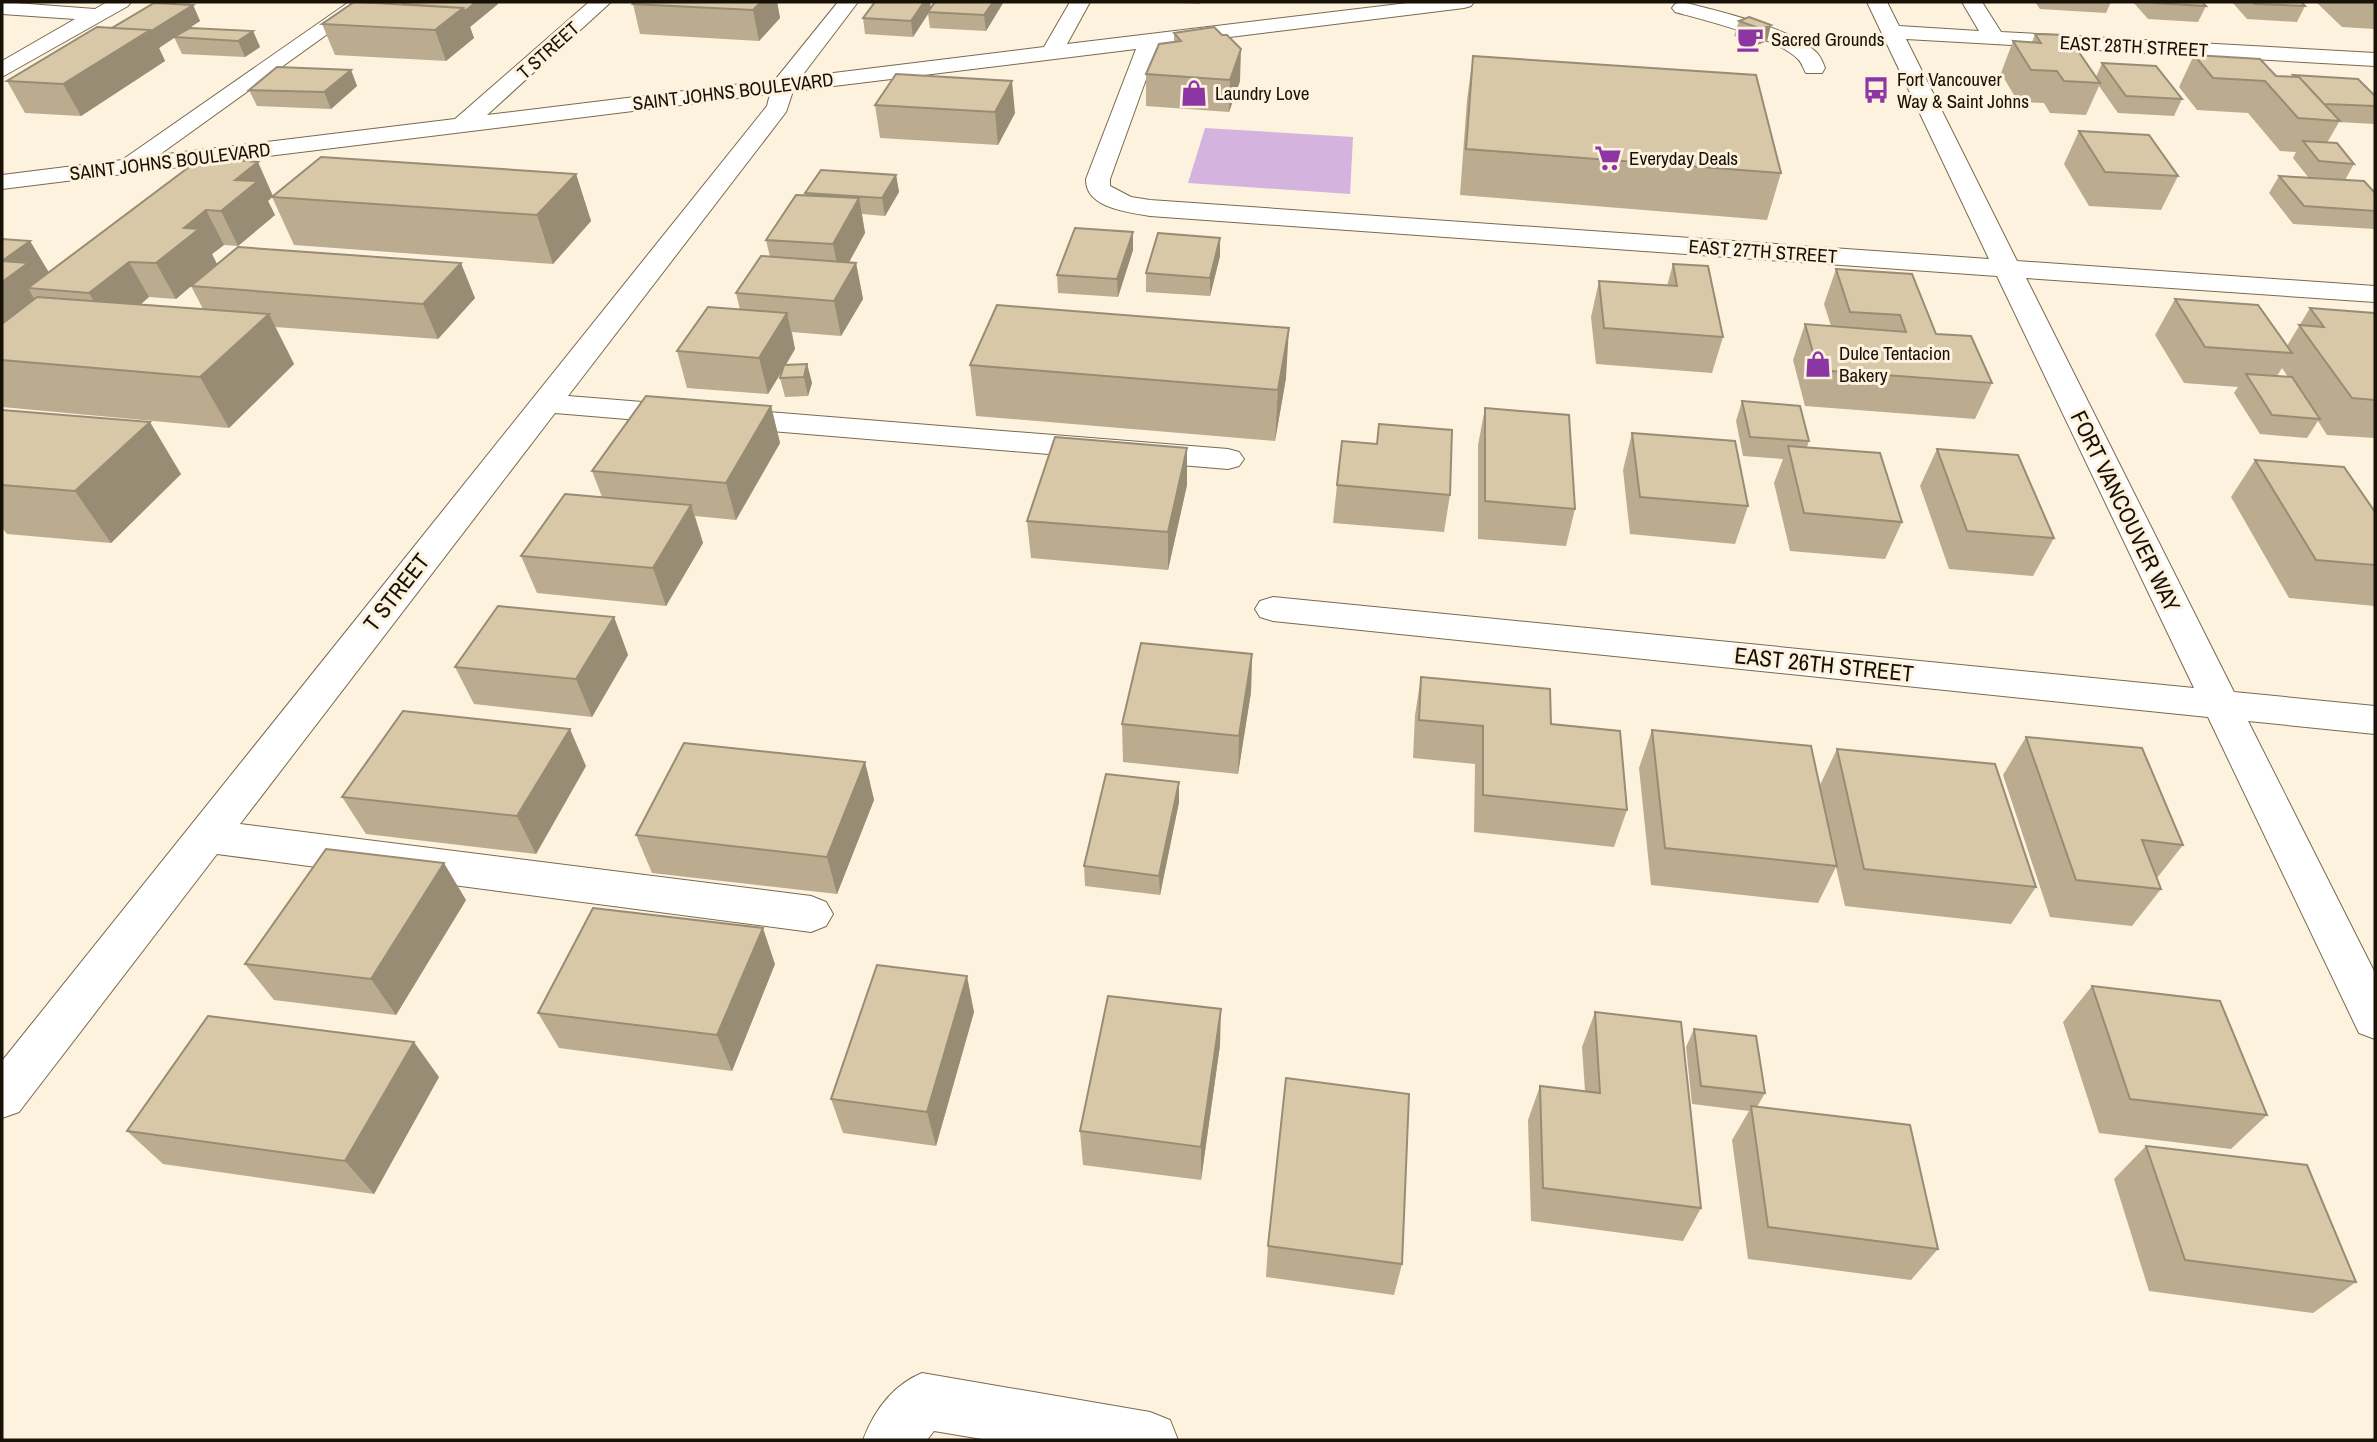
<svg xmlns="http://www.w3.org/2000/svg" width="2377" height="1442" font-family="'Archivo Narrow',sans-serif">
  <style>
    .green { fill: #d4b3de }
    .lines { fill: none; stroke-linecap: round; stroke-linejoin: round }
    .minor-casing { stroke: #796a4c; stroke-width: 2 }
    .minor { fill: #fff; fill-rule: evenodd }
    .wall { fill: #bbac90; fill-rule: evenodd }
    .shaded-wall { fill: #988c75 }
    .building { fill: #d9c8a7; stroke: #988c75; stroke-width: 2 }
    .labels { text-anchor: middle; dominant-baseline: central; stroke-width: 6; stroke-linejoin: round; paint-order: stroke }
    .far-poi-label { font-size: 19px; fill: #181206; stroke: #fdf2de; text-anchor: start }
    .far-street-label { font-size: 19px; fill: #181206; stroke: #fdf2de }
    .street-label { font-size: 23px; fill: #181206; stroke: #fdf2de }
  </style>
  <rect width="100%" height="100%" fill="#fdf2de"/>
  <path class="green" d="M1205 128 1353 137 1350 194 1188 183Z"/>
  <g class="lines">
    <defs>
      <path id="minor" d="M2 2 95 9 107 2H131L128 6 2 77V61L75 19 2 14Z
        M349 2H372L159 155 455 119 589 2H611L487 115 775 80 838 2H858L801 77 1044 47 1070 2H1090L1067 44 1416 2H1474L1471 6 1464 8 1158 46 1110 179V186L1131 197 1150 200 1989 259 1867 2H1887L1899 26 1979 31 1962 2H1982L2001 32 2375 53V66L1906 39 2017 261 2375 286V302L2026 278 2234 692 2375 706V734L2248 721 2375 973V1039L2359 1033 2208 717 1273 621 1260 617 1255 609 1260 601 1273 597 2194 688 1997 276 1150 216C1128 212 1085 208 1086 179L1136 49 793 91 786 112 568 396 1228 449 1239 452 1244 459 1239 466 1228 469 555 413 240 824 811 896 826 902 833 914 826 926 811 932 217 854 19 1112 2 1118V1061L767 106 770 94 2 189V175L122 160Z
        M1682 2C1715 10 1795 29 1817 53 1821 57 1823 63 1825 68L1822 73H1806C1803 68 1802 63 1798 59 1778 38 1704 20 1675 12L1672 8 1675 4Z
        M922 1373 1150 1412 1170 1420 1178 1440H988L934 1431 927 1440H863C874 1411 893 1385 922 1373Z"/>
    </defs>
    <use href="#minor" class="minor-casing"/>
    <use href="#minor" class="minor"/>
  </g>
  <path class="wall" d="M777 2 780 18 759 41 640 34 633 4Z
    M930 2 931 8 935 2H1003V3L986 31 930 28 928 14 913 37 865 34 863 18Z
    M1158 2H1201L1200 4Z
    M2035 2H2111L2106 13 2040 9Z
    M2133 2H2202L2206 6 2198 22 2148 19Z
    M2232 2H2301L2305 6 2297 22 2247 19Z
    M2316 2H2375V29L2342 27Z
    M402 4H498L470 27 474 38 446 61 335 55 322 24Z
    M193 5 200 21 180 34 253 31 260 47 245 57 182 54 174 37 159 48 165 61 81 116 25 113 7 81 112 28Z
    M1739 21 1771 25 1767 41 1757 45 1734 36Z
    M1174 33 1240 81 1229 112 1146 106V74L1174 42Z
    M2035 34 2096 77 2102 63 2182 99 2174 116 2118 113 2099 86 2086 115 2050 113 2044 103 2018 102 2001 73 2013 41 2032 42Z
    M2194 55 2276 76 2292 77 2293 75 2375 96V124L2339 122 2327 143 2354 164 2345 180 2375 193V229L2293 224 2269 193 2279 176 2308 177 2293 158 2296 152 2280 151 2248 113 2197 110 2179 87Z
    M1473 56 1781 173 1767 220 1460 195 1467 100Z
    M351 70 357 86 331 109 257 106 249 90Z
    M875 105 1015 113 998 145 880 138Z
    M2079 131 2178 176 2161 210 2089 206 2064 164Z
    M201 158 273 195 576 174 591 221 553 264 294 245 272 197 268 201 275 215 238 246 224 245 212 254 217 264 176 299 149 297 140 305 203 309 191 286 475 298 438 339 275 327 294 364 229 428 2 407V239L30 241 49 273Z
    M896 175 899 192 885 216 862 214 865 233 848 263H856L863 299 841 336 792 332 795 349 786 365 807 364 812 383 808 396 785 397 780 378 783 370 768 394 687 388 677 351 740 310 736 293 770 257 766 240 806 195 805 193Z
    M1133 232V250L1118 297 1058 293 1057 275Z
    M1220 238V256L1210 296 1146 292V273Z
    M1673 264 1723 337 1712 373 1596 364 1591 317 1599 281 1667 286Z
    M1836 269 1936 334 1992 383 1975 419 1805 406 1793 360 1805 324 1831 326 1824 304Z
    M2175 299 2287 346 2310 308 2375 315V438L2327 435 2318 421 2307 438 2260 434 2234 393 2238 387 2184 383 2155 335ZM2282 368 2288 377 2277 376Z
    M970 365 1286 378 1275 441 976 416Z
    M1742 401 1809 441 1807 447 1902 522 1885 559 1790 551 1774 483 1783 459 1743 456 1736 421Z
    M771 406 780 443 736 520 695 516 703 543 666 606 537 593 521 556 602 497 592 471Z
    M1485 408 1575 509 1566 546 1478 539V445Z
    M2 410 181 474 111 543 7 534 3 529H2Z
    M1632 433 1748 506 1735 544 1630 534 1623 470Z
    M1937 449 2054 538 2033 576 1949 569 1920 486Z
    M2255 460 2375 512V606L2289 598 2231 497Z
    M1187 485 1168 570 1031 558 1027 521Z
    M1337 485 1450 495 1444 532 1333 523Z
    M614 617 628 655 592 717 474 704 455 667Z
    M1252 654 1251 692 1238 774 1123 762 1122 724Z
    M1421 677 1551 724 1627 810 1614 847 1474 832 1475 764 1413 758 1415 715Z
    M1652 730 1820 785 1837 749 2036 887 2011 924 1845 906 1836 867 1818 903 1651 885 1639 768Z
    M2026 737 2183 845 2157 878 2161 889 2132 926 2050 917 2003 775Z
    M865 762 874 800 837 894 652 873 636 835Z
    M586 766 536 854 366 834 342 797Z
    M1179 782V802L1160 895 1085 886 1084 866Z
    M466 900 396 1015 274 1000 245 964Z
    M775 964 732 1071 559 1048 538 1013Z
    M2092 986 2267 1115 2231 1149 2099 1133 2063 1022Z
    M974 1012 936 1146 843 1133 831 1099Z
    M1595 1012 1701 1208 1683 1241 1531 1221 1528 1120 1540 1086 1585 1091 1582 1047Z
    M1694 1029 1765 1093 1757 1107 1938 1249 1911 1280 1748 1259 1732 1140 1749 1111 1692 1104 1686 1047Z
    M1220 1045 1201 1180 1083 1165 1080 1131Z
    M439 1077 374 1194 163 1164 127 1131Z
    M2146 1146 2356 1282 2313 1313 2149 1291 2114 1179Z
    M1268 1246 1402 1264 1394 1295 1266 1277Z"/>
  <path class="shaded-wall" d="M476 2H497L498 4 470 27 474 38 446 61 435 30 463 8Z
    M761 2H777L780 18 759 41 753 10Z
    M924 2H930L931 10 928 12V14L913 37 911 21Z
    M993 2H1003V3L986 31 984 15Z
    M193 5 200 21 159 48 165 61 81 116 63 84Z
    M1771 25 1767 41 1757 45 1761 29Z
    M253 31 260 47 245 57 238 41Z
    M1241 49 1240 81 1229 112 1230 80Z
    M351 70 357 86 331 109 324 92Z
    M1012 81 1015 113 998 145 995 112Z
    M258 162 273 196 268 201 275 215 238 246 221 211 235 180Z
    M576 174 591 221 553 264 537 215Z
    M896 175 899 192 885 216 882 198Z
    M859 198 865 233 840 279 833 244Z
    M206 210 224 245 212 254 217 264 176 299 156 263 184 228Z
    M1133 232V250L1118 297 1117 279Z
    M1220 238V256L1210 296V278Z
    M30 241 51 276 28 288 39 307 2 335V261Z
    M129 262 149 297 111 329 89 293Z
    M461 263 475 298 438 339 423 304Z
    M856 263 863 299 841 336 834 301Z
    M787 313 795 349 768 394 759 358Z
    M269 314 294 364 229 428 200 377Z
    M1289 328 1286 378 1275 441 1278 390Z
    M807 364 812 383 808 396 804 377Z
    M771 406 780 443 736 520 726 483Z
    M150 422 181 474 111 543 75 491Z
    M1187 448V485L1168 570V532Z
    M691 505 703 543 666 606 653 568Z
    M614 617 628 655 592 717 576 679Z
    M1252 654 1251 692 1238 774 1239 736Z
    M570 729 586 766 536 854 517 816Z
    M865 762 874 800 837 894 827 857Z
    M1179 782V802L1160 895 1159 876Z
    M444 863 466 900 396 1015 371 979Z
    M763 928 775 964 732 1071 717 1035Z
    M967 976 974 1012 936 1146 927 1112Z
    M1221 1009 1220 1045 1201 1180V1147Z
    M414 1042 439 1077 374 1194 345 1161Z"/>
  <path class="building" d="M354 2H358L463 8 435 30 322 24Z
    M405 2H476L465 11 463 8 402 4Z
    M635 2H761L753 10 633 4Z
    M875 2H924L911 21 863 18Z
    M935 2H993L984 15 928 12Z
    M2153 2H2202L2206 6 2155 3Z
    M2253 2H2301L2305 6 2255 4Z
    M154 3 193 5 151 31 150 30 112 28Z
    M1749 17 1771 25 1761 29 1739 21Z
    M97 27 150 30 63 84 7 81Z
    M1214 27 1222 35H1227L1241 49 1230 80 1146 74 1159 44 1181 41 1174 33Z
    M190 28 253 31 238 41 174 37Z
    M2035 34 2067 35 2100 83 2064 81 2057 71 2031 70 2013 41 2041 43Z
    M2194 55 2260 59 2276 76 2299 77 2340 121 2298 118 2265 81 2213 78Z
    M1473 56 1756 75 1781 173 1466 149Z
    M2102 63 2156 66 2182 99 2126 96Z
    M277 67 351 70 324 92 249 90Z
    M896 74 1012 81 995 112 875 105Z
    M2293 75 2358 79 2375 96V106L2324 104 2299 77H2295Z
    M2079 131 2149 135 2178 176 2105 172Z
    M2303 141 2337 143 2354 164 2319 161Z
    M321 157 576 174 537 215 272 197Z
    M201 158 258 162 235 180 258 181 221 211 206 210 184 228 199 229 156 263 129 262 89 293 28 288Z
    M821 170 896 175 882 198 805 193Z
    M2279 176 2364 181 2375 193V211L2304 206Z
    M796 195 859 198 833 244 766 240Z
    M1075 228 1133 232 1117 279 1057 275Z
    M1158 233 1220 238 1210 278 1146 273Z
    M2 239 30 241 2 261Z
    M238 247 461 263 423 304 191 286Z
    M761 256 856 263 834 301 736 293Z
    M2 261 28 263 2 282Z
    M1673 264 1708 266 1723 337 1604 328 1599 281 1677 286Z
    M1836 269 1912 274 1936 334 1971 336 1992 383 1818 370 1805 324 1906 332 1900 315 1850 312Z
    M37 297 269 314 200 377 2 360V324Z
    M2175 299 2258 305 2292 353 2205 347Z
    M997 305 1289 328 1278 390 970 365Z
    M708 307 787 313 759 358 677 351Z
    M2310 308 2374 313 2375 315V400L2352 398 2299 325 2324 327Z
    M807 364 804 377 780 378 784 365Z
    M2246 374 2292 377 2320 419 2272 415Z
    M646 396 771 406 726 483 592 471Z
    M1742 401 1800 406 1809 441 1750 437Z
    M1485 408 1569 415 1575 509 1485 501Z
    M2 410 150 422 75 491 2 485Z
    M1379 424 1452 430 1450 495 1337 485 1342 441 1377 444Z
    M1632 433 1735 441 1748 506 1640 497Z
    M1055 437 1187 448 1168 532 1027 521Z
    M1788 446 1880 453 1902 522 1804 513Z
    M1937 449 2018 455 2054 538 1967 531Z
    M2255 460 2344 467 2375 512V565L2316 560Z
    M565 494 691 505 653 568 521 556Z
    M498 606 614 617 576 679 455 667Z
    M1141 643 1252 654 1239 736 1122 724Z
    M1421 677 1550 689 1551 724 1620 731 1627 810 1483 795V726L1419 720Z
    M403 711 570 729 517 816 342 797Z
    M1652 730 1811 746 1837 866 1665 848Z
    M2026 737 2142 748 2183 845 2142 840 2161 889 2076 880Z
    M684 743 865 762 827 857 636 835Z
    M1837 749 1995 764 2036 887 1864 869Z
    M1106 774 1179 782 1159 876 1084 866Z
    M326 849 444 863 371 979 245 964Z
    M593 908 763 928 717 1035 538 1013Z
    M877 965 967 976 927 1112 831 1099Z
    M2092 986 2220 1001 2267 1115 2130 1099Z
    M1108 996 1221 1009 1201 1147 1080 1131Z
    M1595 1012 1681 1022 1701 1208 1543 1188 1540 1086 1600 1093Z
    M208 1016 414 1042 345 1161 127 1131Z
    M1694 1029 1756 1036 1765 1093 1701 1086Z
    M1286 1078 1409 1094 1402 1264 1268 1246Z
    M1751 1106 1910 1125 1938 1249 1768 1227Z
    M2146 1146 2307 1165 2356 1282 2185 1260Z"/>
  <defs>
    <symbol id="cafe-bare" viewBox="-9 -9 18 18"><path d="M-5.5-4.5H6V0H3Q3 3.5 0 3.5H-2.5Q-5.5 3.5-5.5 0ZM3-3.2v2h1.7v-2ZM-6 4.5H4V6H-6Z" fill="#8c36a4" stroke="#fdf2de" stroke-width="2.5" paint-order="stroke"/></symbol>
    <symbol id="bus-bare" viewBox="-9 -9 18 18"><path d="M-5-6H5V4H4V6H2V4H-2V6H-4V4H-5ZM-3.5-4V0h7V-4ZM-3.5 1.2v1.5H-2V1.2ZM2 1.2v1.5H3.5V1.2Z" fill="#8c36a4" stroke="#fdf2de" stroke-width="2.5" paint-order="stroke"/></symbol>
    <symbol id="shop-bare" viewBox="-9 -9 18 18"><path d="M-5-2.5h2.3a2.7 3.5 0 0 1 5.4 0H5L5.5 6h-11ZM-1.5-2.5h3a1.5 2.3 0 0 0-3 0Z" fill="#8c36a4" stroke="#fdf2de" stroke-width="2.5" paint-order="stroke"/></symbol>
    <symbol id="supermarket-bare" viewBox="-9 -9 18 18"><path d="M-6-5.5h2.5l.6 2H6L4.5 2H-2.5L-4.4-4H-6ZM-1.5 3.2a1.3 1.3 0 1 0 .1 0ZM3 3.2a1.3 1.3 0 1 0 .1 0Z" fill="#8c36a4" stroke="#fdf2de" stroke-width="2.5" paint-order="stroke"/></symbol>
  </defs>
  <g fill-rule="evenodd">
    <use href="#cafe-bare" x="1731" y="20" width="38" height="38"/>
    <use href="#bus-bare" x="1857" y="71" width="38" height="38"/>
    <use href="#shop-bare" x="1175" y="74" width="38" height="38"/>
    <use href="#supermarket-bare" x="1589" y="139" width="38" height="38"/>
    <use href="#shop-bare" x="1799" y="345" width="38" height="38"/>
  </g>
  <g class="labels">
    <g class="far-poi-label">
      <text x="1771" y="39">Sacred Grounds</text>
      <text x="1897" y="79">Fort Vancouver<tspan x="1897" dy="22">Way &amp; Saint Johns</tspan></text>
      <text x="1215" y="93">Laundry Love</text>
      <text x="1629" y="158">Everyday Deals</text>
      <text x="1839" y="353">Dulce Tentacion<tspan x="1839" dy="22">Bakery</tspan></text>
    </g>
    <g class="far-street-label">
      <text transform="translate(2134 46) rotate(3)">EAST 28TH STREET</text>
      <text transform="translate(548 50) rotate(-42)">T STREET</text>
      <text transform="translate(733 91) rotate(-7)">SAINT JOHNS BOULEVARD</text>
      <text transform="translate(170 161) rotate(-7)">SAINT JOHNS BOULEVARD</text>
      <text transform="translate(1763 251) rotate(4)">EAST 27TH STREET</text>
    </g>
    <g class="street-label">
      <text transform="translate(2126 511) rotate(64)">FORT VANCOUVER WAY</text>
      <text transform="translate(396 592) rotate(-52)">T STREET</text>
      <text transform="translate(1824 664) rotate(6)">EAST 26TH STREET</text>
    </g>
  </g>
  <rect width="2377" height="1442" fill="none" stroke="#181206" stroke-width="7"/>
</svg>
